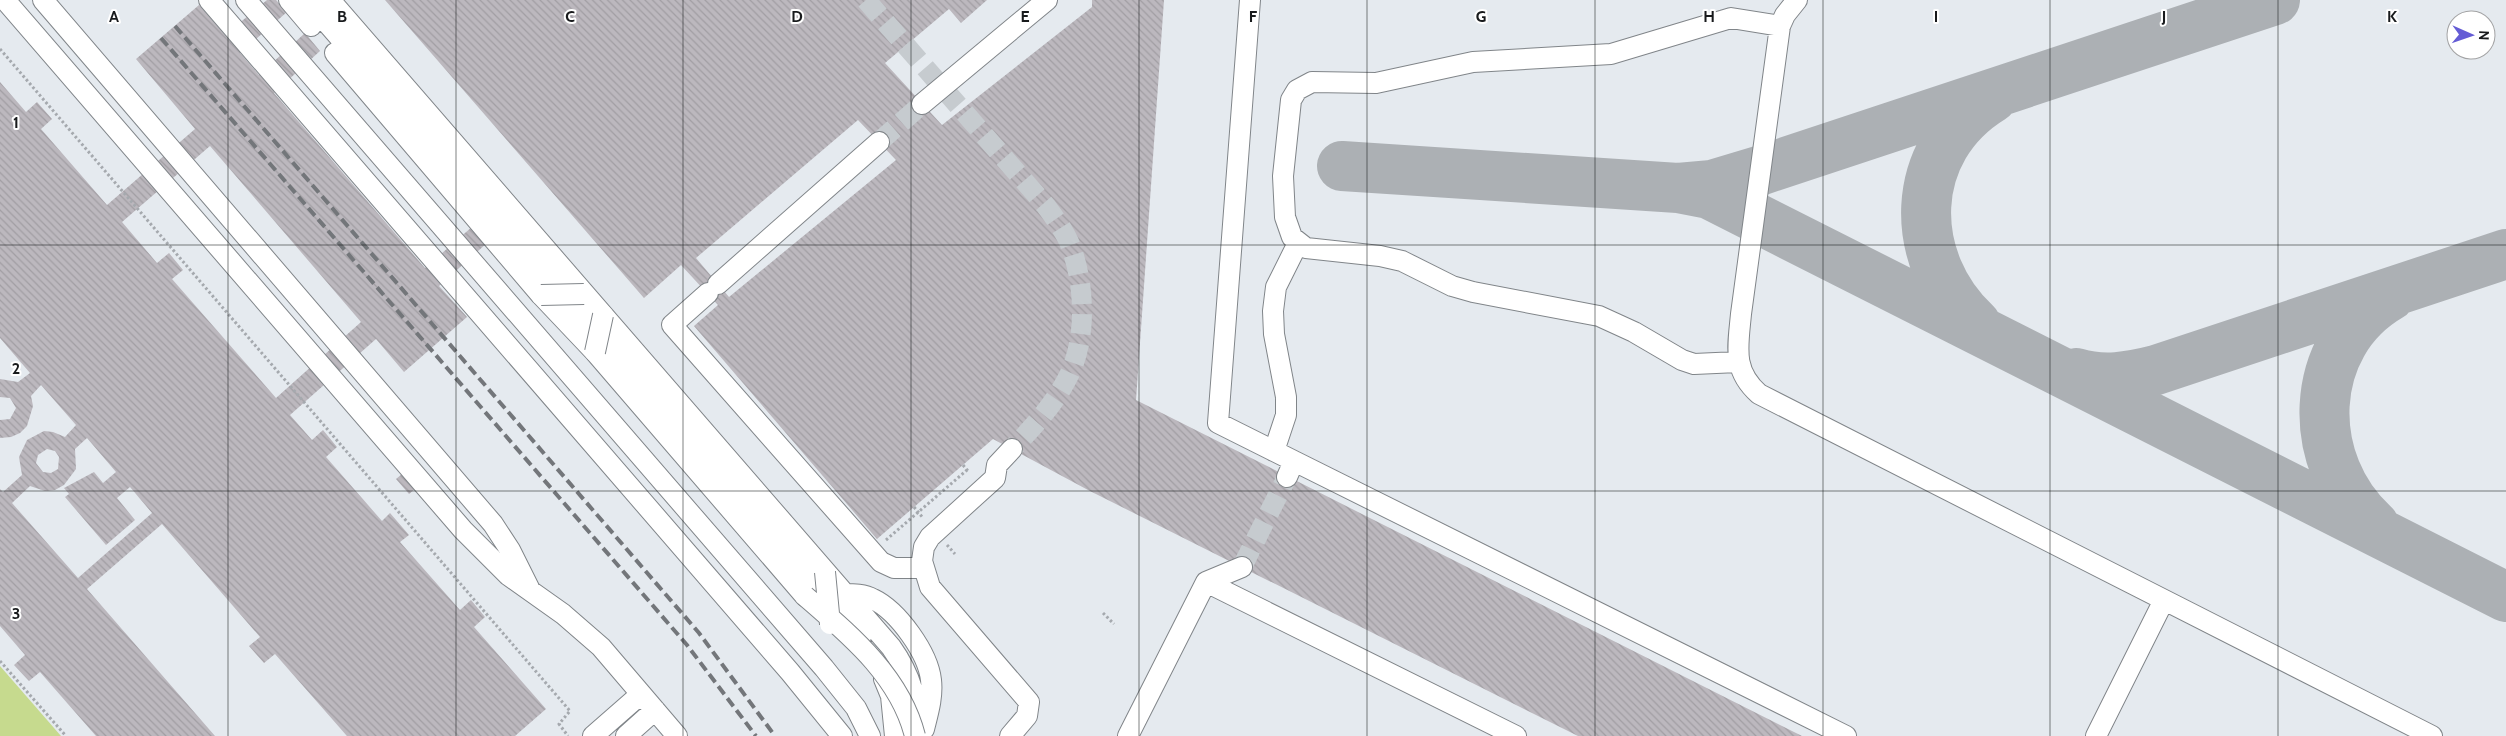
<svg xmlns="http://www.w3.org/2000/svg" width="2506" height="736" font-family="Cabin,sans-serif">
  <style>
    .green { fill: #c6da8e }
    .lines { fill: none; stroke-linecap: round; stroke-linejoin: round }
    .taxiway { stroke: #acb0b4; stroke-width: 50 }
    .building { fill: url(#building-back-hatch); fill-rule: evenodd }
    .minor-tunnel { stroke: #c6cbcf; stroke-width: 20; stroke-dasharray: 20 10; stroke-linecap: butt }
    .minor-casing { stroke: #808589; stroke-width: 22 }
    .path { stroke: #a5a9ae; stroke-width: 3; stroke-dasharray: 2.5 2.5; stroke-linecap: butt }
    .minor { stroke: #fff; stroke-width: 20 }
    .rail { stroke: #73767a; stroke-width: 4; stroke-dasharray: 10 5; stroke-linecap: butt }
    .minor-bridge-casing { stroke: #808589; stroke-width: 22; stroke-linecap: butt }
    .minor-bridge { stroke: #fff; stroke-width: 20 }
    .grid { fill: none; stroke: #181a1c; stroke-width: 1; stroke-opacity: 0.55 }
    .grid-label { font-size: 16px; text-anchor: middle; font-weight: bold; fill: #181a1c; stroke: #fff; stroke-width: 4; stroke-linejoin: round; paint-order: stroke }
  </style>
  <defs>
    <pattern id="building-back-hatch" width="6" height="6" patternUnits="userSpaceOnUse" patternTransform="scale(1.25)"><rect width="6" height="6" fill="#bcb8be"/><path d="M-1 5l2 2M0 0l6 6M5-1l2 2" fill="none" stroke="#a19ea3"/></pattern>
  </defs>
  <rect width="100%" height="100%" fill="#e5eaef"/>
  <path class="green" d="M0 666 61 736H0Z"/>
  <g class="lines">
    <path class="taxiway" d="M1342 166 1678 188 1709 194 2506 597
      M1678 188 1712 185 1762 170 2275 0
      M1976 324C1907 260 1907 150 1992 98
      M2076 373C2103 381 2129 377 2156 370L2506 254
      M2374 525C2305 463 2306 345 2390 296"/>
  </g>
  <path class="building" d="M267 0H276L287 12 240 53 259 75 305 33 320 51 274 93 425 268 473 226 487 243 439 286 467 317 404 372 376 339 290 415 312 440 323 430 337 447 326 457 382 521 390 513 409 535 400 542 460 610 471 600 485 617 474 627 546 709 515 736H347L275 654 264 663 249 646 260 637 162 524 87 589 215 736H96L40 672 29 681 14 665 25 655 0 626V489L3 492 22 475 19 457 27 440 44 431 53 432 65 437 76 425 41 385 31 396 33 406 27 426 20 433 11 437 0 438V420L10 419 16 408 10 398 0 397V379L18 382 30 373 0 338V82L26 112 37 102 52 119 41 129 107 205 195 129 136 59 199 5 225 35ZM210 146 361 322 276 398 172 279 183 270 169 253 157 263 122 222ZM87 438 116 472 103 483 94 472 64 488 69 494 65 497 106 545 135 520 117 498 130 487 152 513 78 578 12 503 30 486 45 491 55 490 64 485 76 469 75 449ZM47 449 55 451 59 457 58 469 51 473 43 472 36 463 38 455Z
    M385 0H987L961 23 949 9 885 63 942 125 1092 7V0H1164L1136 400 1802 736H1578L1088 490 993 439 877 539 694 326 718 305 681 265 644 298ZM858 120 896 160 729 297 696 258Z
    M402 474 415 489 409 494 396 479Z"/>
  <g class="lines">
    <path class="minor-tunnel" d="M866 0 1046 206C1054 217 1063 229 1069 242 1085 281 1088 338 1068 377 1054 405 1033 427 1012 449
      M879 142 922 104
      M1242 567 1287 477"/>
    <defs>
      <path id="minor" d="M5 0 463 530 508 575 563 614 601 647 677 736
        M43 0 493 524 510 550 529 588
        M209 0 790 672 842 736
        M246 0 824 668 856 708 870 736
        M289 0 311 26
        M307 0 861 637
        M330 0 891 647C911 675 918 701 918 736
        M1250 0 1218 423 1294 461 1287 477
        M1797 0 1785 15 1780 26 1741 314C1738 347 1732 370 1759 394L2432 736
        M335 53 541 295 595 352 805 596
        M922 104 1047 0
        M718 284 879 142
        M708 293 672 325 881 562 894 568H922
        M1738 362 1694 364 1682 360 1634 332 1599 316 1473 292 1452 286 1402 261 1380 256 1306 248 1292 237 1285 217 1283 176 1291 100 1297 90 1312 82 1376 83 1473 62 1611 54 1731 18 1780 26
        M1274 451 1286 415V397L1274 334 1273 311 1276 287 1298 243
        M1294 461 1846 736
        M1206 582 1516 736
        M843 594C854 594 864 594 873 599 898 611 928 653 931 680 933 697 928 713 924 729
        M884 679 891 696 895 736
        M593 736 641 694
        M626 736 655 710
        M1010 736 1027 716 1029 702 930 587 922 561 924 547 930 537 995 478 997 465 1012 449
        M1128 736 1206 582 1242 567
        M2096 736 2164 600"/>
    </defs>
    <use href="#minor" class="minor-casing"/>
    <path class="path" d="M0 49 570 711 559 724 568 736
      M963 465 968 471
      M914 507 923 518
      M886 540 967 470
      M947 545 955 554
      M1103 613 1114 624
      M0 661 66 736"/>
    <use href="#minor" class="minor"/>
    <path class="rail" d="M175 26 699 633 775 736
      M161 38 687 645 756 736"/>
    <defs>
      <path id="minor-bridge" d="M541 295 584 294
        M595 352 603 315
        M825 572 830 624
        M805 596C850 635 900 676 915 736"/>
    </defs>
    <use href="#minor-bridge" class="minor-bridge-casing"/>
    <use href="#minor-bridge" class="minor-bridge"/>
  </g>
  <path class="grid" d="M228 0V736M456 0V736M683 0V736M911 0V736M1139 0V736M1367 0V736M1595 0V736M1823 0V736M2050 0V736M2278 0V736M0 245H2506M0 491H2506"/>
  <g class="grid-label">
    <text x="114" y="22">A</text>
    <text x="342" y="22">B</text>
    <text x="570" y="22">C</text>
    <text x="797" y="22">D</text>
    <text x="1025" y="22">E</text>
    <text x="1253" y="22">F</text>
    <text x="1481" y="22">G</text>
    <text x="1709" y="22">H</text>
    <text x="1936" y="22">I</text>
    <text x="2164" y="22">J</text>
    <text x="2392" y="22">K</text>
    <text x="16" y="128">1</text>
    <text x="16" y="374">2</text>
    <text x="16" y="619">3</text>
  </g>
  <g transform="translate(2471 35) rotate(92)"><circle r="24" fill="#ffffff" stroke="#a3a3a4"/>
  <path d="M0-4L9 19L0 12L-9 19Z" fill="#645cd5"/>
  <text y="-8" font-size="14" font-weight="bold" text-anchor="middle" fill="#181a1c">N</text>
  </g>
</svg>
